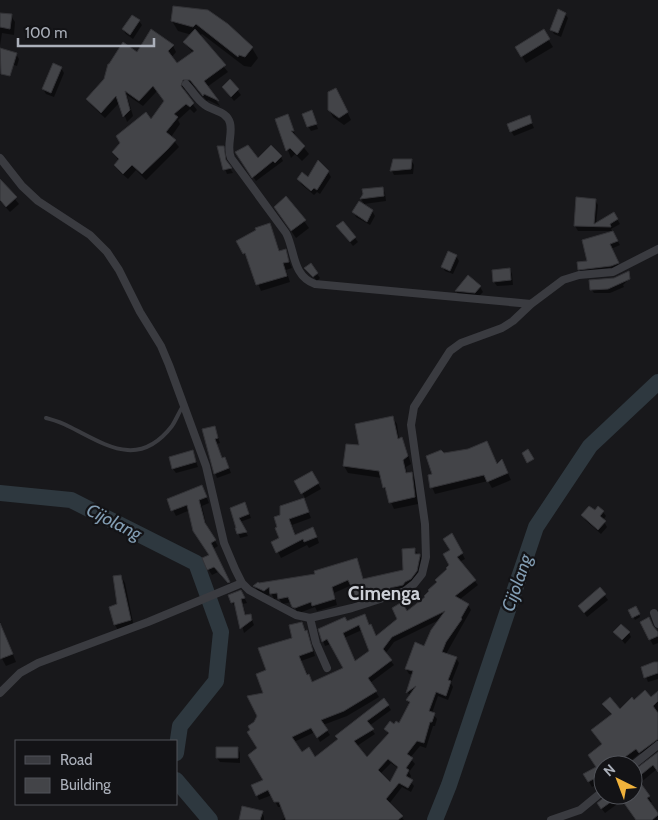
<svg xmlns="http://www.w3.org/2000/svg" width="658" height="820" font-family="Cabin,sans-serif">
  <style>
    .shadow { fill: #0007; fill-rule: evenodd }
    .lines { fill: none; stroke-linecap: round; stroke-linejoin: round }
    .river { stroke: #2e383f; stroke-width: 16 }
    .building { fill: #434448; stroke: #333337; fill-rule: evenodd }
    .service { stroke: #3a3b40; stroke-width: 4 }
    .minor { stroke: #3a3b40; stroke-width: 8 }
    .labels { text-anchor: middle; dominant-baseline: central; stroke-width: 4.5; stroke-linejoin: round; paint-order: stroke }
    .water-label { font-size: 18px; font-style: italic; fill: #839eb4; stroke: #131316 }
    .quarter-label { font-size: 19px; font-weight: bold; fill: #cccfd6; stroke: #131316 }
  </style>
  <rect width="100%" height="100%" fill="#18181b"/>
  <path class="shadow" d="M0 14 11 16 15 22 14 35 2 33 0 46Z
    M565 14 568 18 561 37 554 34 551 29Z
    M139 21 142 25 133 39 126 34 123 30Z
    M172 21 227 25 252 48 258 58 251 67 244 66 202 34 199 36 228 72 207 87 220 106 208 100 207 101 193 85 185 86 184 93 197 110 194 113 190 109 178 120 180 124 171 137 179 147 146 180 136 170 128 179 119 171 115 165 119 161 113 152 151 121 165 102 157 91 143 106 127 95 133 116 127 122 120 102 105 118 91 105 87 99 138 54 173 46 176 52 171 58 177 65 193 53 185 43 192 35 178 31Z
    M543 31 553 47 526 63 517 48Z
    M0 49 16 54 19 59 17 66 0 60Z
    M61 68 64 73 54 97 46 94 43 89Z
    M230 81 241 95 234 101 223 87Z
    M340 97 351 120 344 125 333 117 329 109Z
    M312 112 318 129 311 131 308 126Z
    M287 116 297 139 309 154 302 161 295 154 291 158 276 120Z
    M529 117 534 128 514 136 511 131Z
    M223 147 226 152 228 165 233 173 227 174 225 169Z
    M239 157 258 160 281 157 283 161 256 181Z
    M394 160H411L414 165 413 174 394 175 392 171Z
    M328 172 331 177 320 194 317 192 314 195 301 184 298 179H309Z
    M0 181 19 204 10 212 0 201Z
    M382 188 385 193 386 201 364 204 361 199 364 195Z
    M577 198 595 200 598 205 596 224 614 214 620 224 611 229 612 231H578L575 226Z
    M372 211 375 216 370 225 356 217 354 212Z
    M280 215 304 221 309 228 296 238Z
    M343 223 358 242 353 246 338 227Z
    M270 225 280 252 285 251 292 268 286 270 290 282 261 291 248 260 237 241Z
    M613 233 620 245 611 249 620 268 582 274 579 269 588 262Z
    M456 256 459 261 453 274 445 271 442 266Z
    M310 265 320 278 317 281 306 268Z
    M510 269 512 274 513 285 497 286 494 282Z
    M623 274 627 281 623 285 624 287 610 293H594L591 289Z
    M468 277 480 287 483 292 478 297 459 296 456 291Z
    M393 418 397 424 399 439H401L405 445 411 464 406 467 407 474 411 473 415 480 418 504 394 509 384 487 382 478 348 473 344 466 360 446Z
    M214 427 220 443 216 444 222 459 225 458 231 473 217 478 215 473Z
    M192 451 198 467 176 473 173 469Z
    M444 454 505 467 511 480 492 488 488 481 435 494 432 487 433 475Z
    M312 472 321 489 305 498 296 481Z
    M202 486 209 503 202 506 207 528 218 546 213 549 231 587 218 572 212 575 208 569 204 559 211 556 190 510 176 516 173 510Z
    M303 499 311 518 292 525 296 536 316 534 319 543 309 548 307 545 281 558 278 552 281 539 282 516Z
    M245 504 251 518 240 522 248 536 240 538 231 509Z
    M595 512H603L606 516 603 520 607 527 601 534 585 520 583 515Z
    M452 535 465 559 459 562 478 585 459 600 468 605 471 610 446 654 456 658 459 663 451 683 453 687 448 700 438 696 432 713 437 719 435 726H433L426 748 420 746 410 758 415 764 409 772 411 776 409 780 414 786 411 792 402 787 389 804 404 820H281L286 818 282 807H278L272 795 259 800 257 795 264 780 259 749 252 730 259 716 268 671 293 638 304 628 309 636 315 656 301 661 312 683 344 669 331 644 325 646 323 641 346 622 369 626 376 638 426 598 451 566ZM441 619 425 647 406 669 409 674 413 675 408 693 410 696 407 700 410 705 399 725 386 729 388 734 367 759 357 746 375 734 369 726 391 710 384 699 315 759 301 753 294 742 315 732 320 742 330 735 323 725 347 716 379 697 370 683 394 665 385 654 394 642ZM362 630 370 651 355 663 344 638ZM391 763 399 769 390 784 380 774Z
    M414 549 423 560 419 577 414 585 362 604 352 585 334 593 337 605 317 611 315 607 299 613 297 612 292 602 282 604 279 598 274 599 271 593 267 596 258 592 255 586 316 575 356 559 364 580 404 571Z
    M121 576 125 583 134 627 119 632 115 625 111 607 118 604Z
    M600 589 608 600 587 617 580 607Z
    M242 593 247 603 243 604 246 616 250 615 254 625 244 633 237 606 235 607 232 602Z
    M636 607 640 617 635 620 630 610Z
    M0 622 16 662 6 666 0 655Z
    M641 622 658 631V643L653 645Z
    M615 632 629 633 631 637 625 644Z
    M657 661 658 662V679L648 682 646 677 658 663Z
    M658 693V745L643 757 640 753 628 763 629 765H603V781L592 787 585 775 597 768 603 745 593 731 612 715 604 704 620 710 634 701 651 699Z
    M238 748 240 753V763L220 762 217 758Z
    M658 754V771L657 769 640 783 652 802 649 803 658 815V820H635L636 819 625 795H633V771H636Z
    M608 795H615L620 802 605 813 601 808Z
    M262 812 264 817V820H243Z"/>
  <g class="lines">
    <path class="river" d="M0 493 71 500 196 563 221 632 216 681 180 726 176 753
      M176 780 210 820
      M435 820 449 785 536 527 590 446 658 382"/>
  </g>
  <path class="building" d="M173 6 208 10 228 24 253 47 245 57 239 55 238 57 196 24 193 27 171 21Z
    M558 9 566 13 558 33 550 30Z
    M0 13 12 14 10 29 0 27Z
    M132 15 140 20 130 35 122 29Z
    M151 29 174 45 168 51 177 63 194 51 183 42 195 29 226 65 204 81 219 101 204 94 203 96 190 80H183L181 86 194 103 190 107 186 104 174 114 178 117 166 132 176 140 168 149 142 174 132 165 123 174 114 165 119 159 112 152 120 143 116 136 146 112 151 119 164 101 153 86 139 101 125 91 130 110 123 117 116 96 101 113 86 99 104 79 108 64H109L123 42 137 52Z
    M544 29 550 39 521 57 515 47Z
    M0 48 17 53 10 76 1 74Z
    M53 63 62 67 51 93 42 89Z
    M230 79 239 89 231 97 222 87Z
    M336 88 348 112 339 118 328 110V92Z
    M312 110 317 124 307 127 302 114Z
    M288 114 294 131H291L305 146 297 155 290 148 286 151 275 119Z
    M530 115 532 123 510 132 507 124Z
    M248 145 258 158 271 145 282 156 275 163 273 161 252 178 235 152Z
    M217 146H224L226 160 232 168 223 170Z
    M393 159H412L411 169 390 171Z
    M318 160 329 171 317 190 314 188 311 191 297 179 302 172 308 177Z
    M0 179 17 197 6 207 0 200Z
    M383 187 384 196 360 199 363 194 362 189Z
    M286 196 306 220 291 231 274 207Z
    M576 197 596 199 594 224 614 212 618 219 610 224 611 227 574 226Z
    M359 201 373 210 367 222 352 212Z
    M343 221 356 237 350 242 336 226Z
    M270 223 279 251 286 249 289 262 283 263 287 276 256 285 245 253 243 254 236 241 256 230 255 228Z
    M613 231 618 241 610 244 619 263 611 266 578 270 577 262 587 261 582 240Z
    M448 251 457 255 450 271 441 267Z
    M311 263 318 273 313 277 304 268Z
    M510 268 511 280 493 282 492 270Z
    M629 271 630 279 608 289 590 290 589 280 614 278Z
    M468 275 481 286 475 293 455 291Z
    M393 416 398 439 402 437 408 456 403 460 406 473 412 472 415 497 389 503 385 487 383 488 379 471 343 466 346 444 359 445 355 424Z
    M215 426 218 438 215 439 222 458 225 457 229 468 214 474 202 429Z
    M487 441 497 464 502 459 508 473 487 482 484 475 430 488 428 475 432 474 426 456 441 450 444 453 468 449Z
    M528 449 534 459 527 463 522 453Z
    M193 450 196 462 172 469 169 457Z
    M312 471 319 483 301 494 294 481Z
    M202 485 207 497 199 500 205 523 216 540 211 543 230 582 228 583 214 567 207 570 202 558 209 555 193 531 187 505 171 511 167 499Z
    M304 498 309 512 289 519 295 535 313 527 317 537 304 542 303 539 276 553 271 542 279 538 275 528 277 527 274 517 280 515V506Z
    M245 502 249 514 239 518 247 532 237 534 235 528H236L230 508Z
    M589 506 595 510 598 506 604 511 600 516 606 521 598 530 581 515Z
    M452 533 463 553 457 557 476 580 455 596 469 604 461 618 462 619 446 642 442 652 457 657 448 680 451 681 446 696 436 692 429 711 435 713 432 722H430L424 743 417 741 407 754 413 758 406 768 409 770 406 776 413 780 408 788 399 783 386 799 403 816 398 820H286L279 802H274L268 790 256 796 251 785 263 780 248 755 257 748 247 732 250 730 248 726 254 722 257 716 247 696 263 693 256 674 266 670 258 648 292 638 289 625 302 622 305 631 307 630 313 651 299 656 307 675 309 674 312 682 343 668 327 639 322 642 318 629 345 617 347 621 365 614 369 625 371 624 376 636 397 619 392 608 402 602 407 611 425 597 424 596 429 591 428 590 437 582 435 580 447 569 446 568 449 565 443 554 450 550 443 539ZM445 611 431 630 424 646 415 642 405 669 413 671 406 693 416 686 406 700 410 702 399 723 396 721 394 724 390 721 384 729 389 733 367 757 354 741 374 729 367 721 389 705 384 698 335 736 338 739 315 757 309 747 302 752 292 737 311 728 317 738 328 730 321 720 344 711 377 691 368 678 392 660 383 649 392 637ZM359 625 369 651 355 661 343 633ZM388 759 398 767 390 782 378 770Z
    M415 548V554H420V556L417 571 411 579 405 582 403 585 390 588V590L364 598 357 599 348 580 332 587 335 599 312 606 311 602 295 608 292 607 288 597 278 599 277 593 270 594 269 587 264 591 253 586 258 582 259 583 315 574 314 571 357 558 363 579 403 570 402 549Z
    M121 575 131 620 114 625 109 607 117 604 113 576Z
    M600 587 606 594 584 613 578 606Z
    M241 590 245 598 241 599 245 615 251 614 252 620 240 629 234 602 231 603 228 595Z
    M636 606 640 614 632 618 628 610Z
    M649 617 653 626 658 632V636L649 640 640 622Z
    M0 623 13 654 0 659Z
    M621 624 630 632 622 640 613 632Z
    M654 662H658V673L644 678 641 667Z
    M645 690 651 697 658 691V701L653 706 658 713V739L639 753 636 749 625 757 629 762 627 765H603V777L601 775 588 782 583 774 596 767 588 755 602 744 591 730 612 714 602 704 610 697 620 709 632 697 634 700Z
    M216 747H238V758H216Z
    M658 752V772L653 765 637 778 650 796 647 798 658 813V815L652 820H636L619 796 601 809 597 803 607 795H633V771Z
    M242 806 263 811 260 820H239Z"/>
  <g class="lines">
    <path class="service" d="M46 418C53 420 61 422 68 426 105 444 138 470 172 426 176 420 179 412 183 406"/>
    <path class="minor" d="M186 84C192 90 197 100 205 105 213 111 227 111 230 123 233 134 226 147 231 158L286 233C295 250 292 276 315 284L531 304
      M0 158 22 186 38 201 90 235 107 252 119 270 140 312 161 346 169 365 206 466 224 543 235 569 242 583 249 590 296 615 310 618 352 608 405 591 414 584 422 574 426 557 425 524 411 425 414 407 450 351 461 343 502 328 513 321 531 304 563 280 579 275 613 272 658 249
      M654 613 658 624
      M310 618 316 643 327 668
      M0 693 20 673 38 663 148 622 242 583
      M633 765 658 745
      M551 820 580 810 603 791"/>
  </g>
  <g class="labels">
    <g class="water-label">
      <text transform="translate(114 522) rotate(27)">Cijolang</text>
      <text transform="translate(517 583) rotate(-71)">Cijolang</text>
    </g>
    <g class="quarter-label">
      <text x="384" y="593">Cimenga</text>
    </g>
  </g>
  <rect x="15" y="740" width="162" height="65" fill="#131316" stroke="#505258"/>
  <rect x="25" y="756" width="25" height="8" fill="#3a3b40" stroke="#505258"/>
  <text x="60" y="765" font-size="15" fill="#abb0ba">Road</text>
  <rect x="25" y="778" width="25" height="15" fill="#434448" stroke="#505258"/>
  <text x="60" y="790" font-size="15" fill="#abb0ba">Building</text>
  <g transform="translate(618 780) rotate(318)"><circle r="24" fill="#131316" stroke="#505258"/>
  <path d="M0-4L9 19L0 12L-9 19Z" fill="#f0b23b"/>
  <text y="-8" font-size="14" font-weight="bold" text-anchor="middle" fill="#abb0ba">N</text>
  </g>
  <path d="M18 38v8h136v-8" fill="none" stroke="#abb0ba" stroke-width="2.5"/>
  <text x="25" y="38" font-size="15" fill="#abb0ba" stroke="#131316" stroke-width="4" paint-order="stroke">100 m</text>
</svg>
